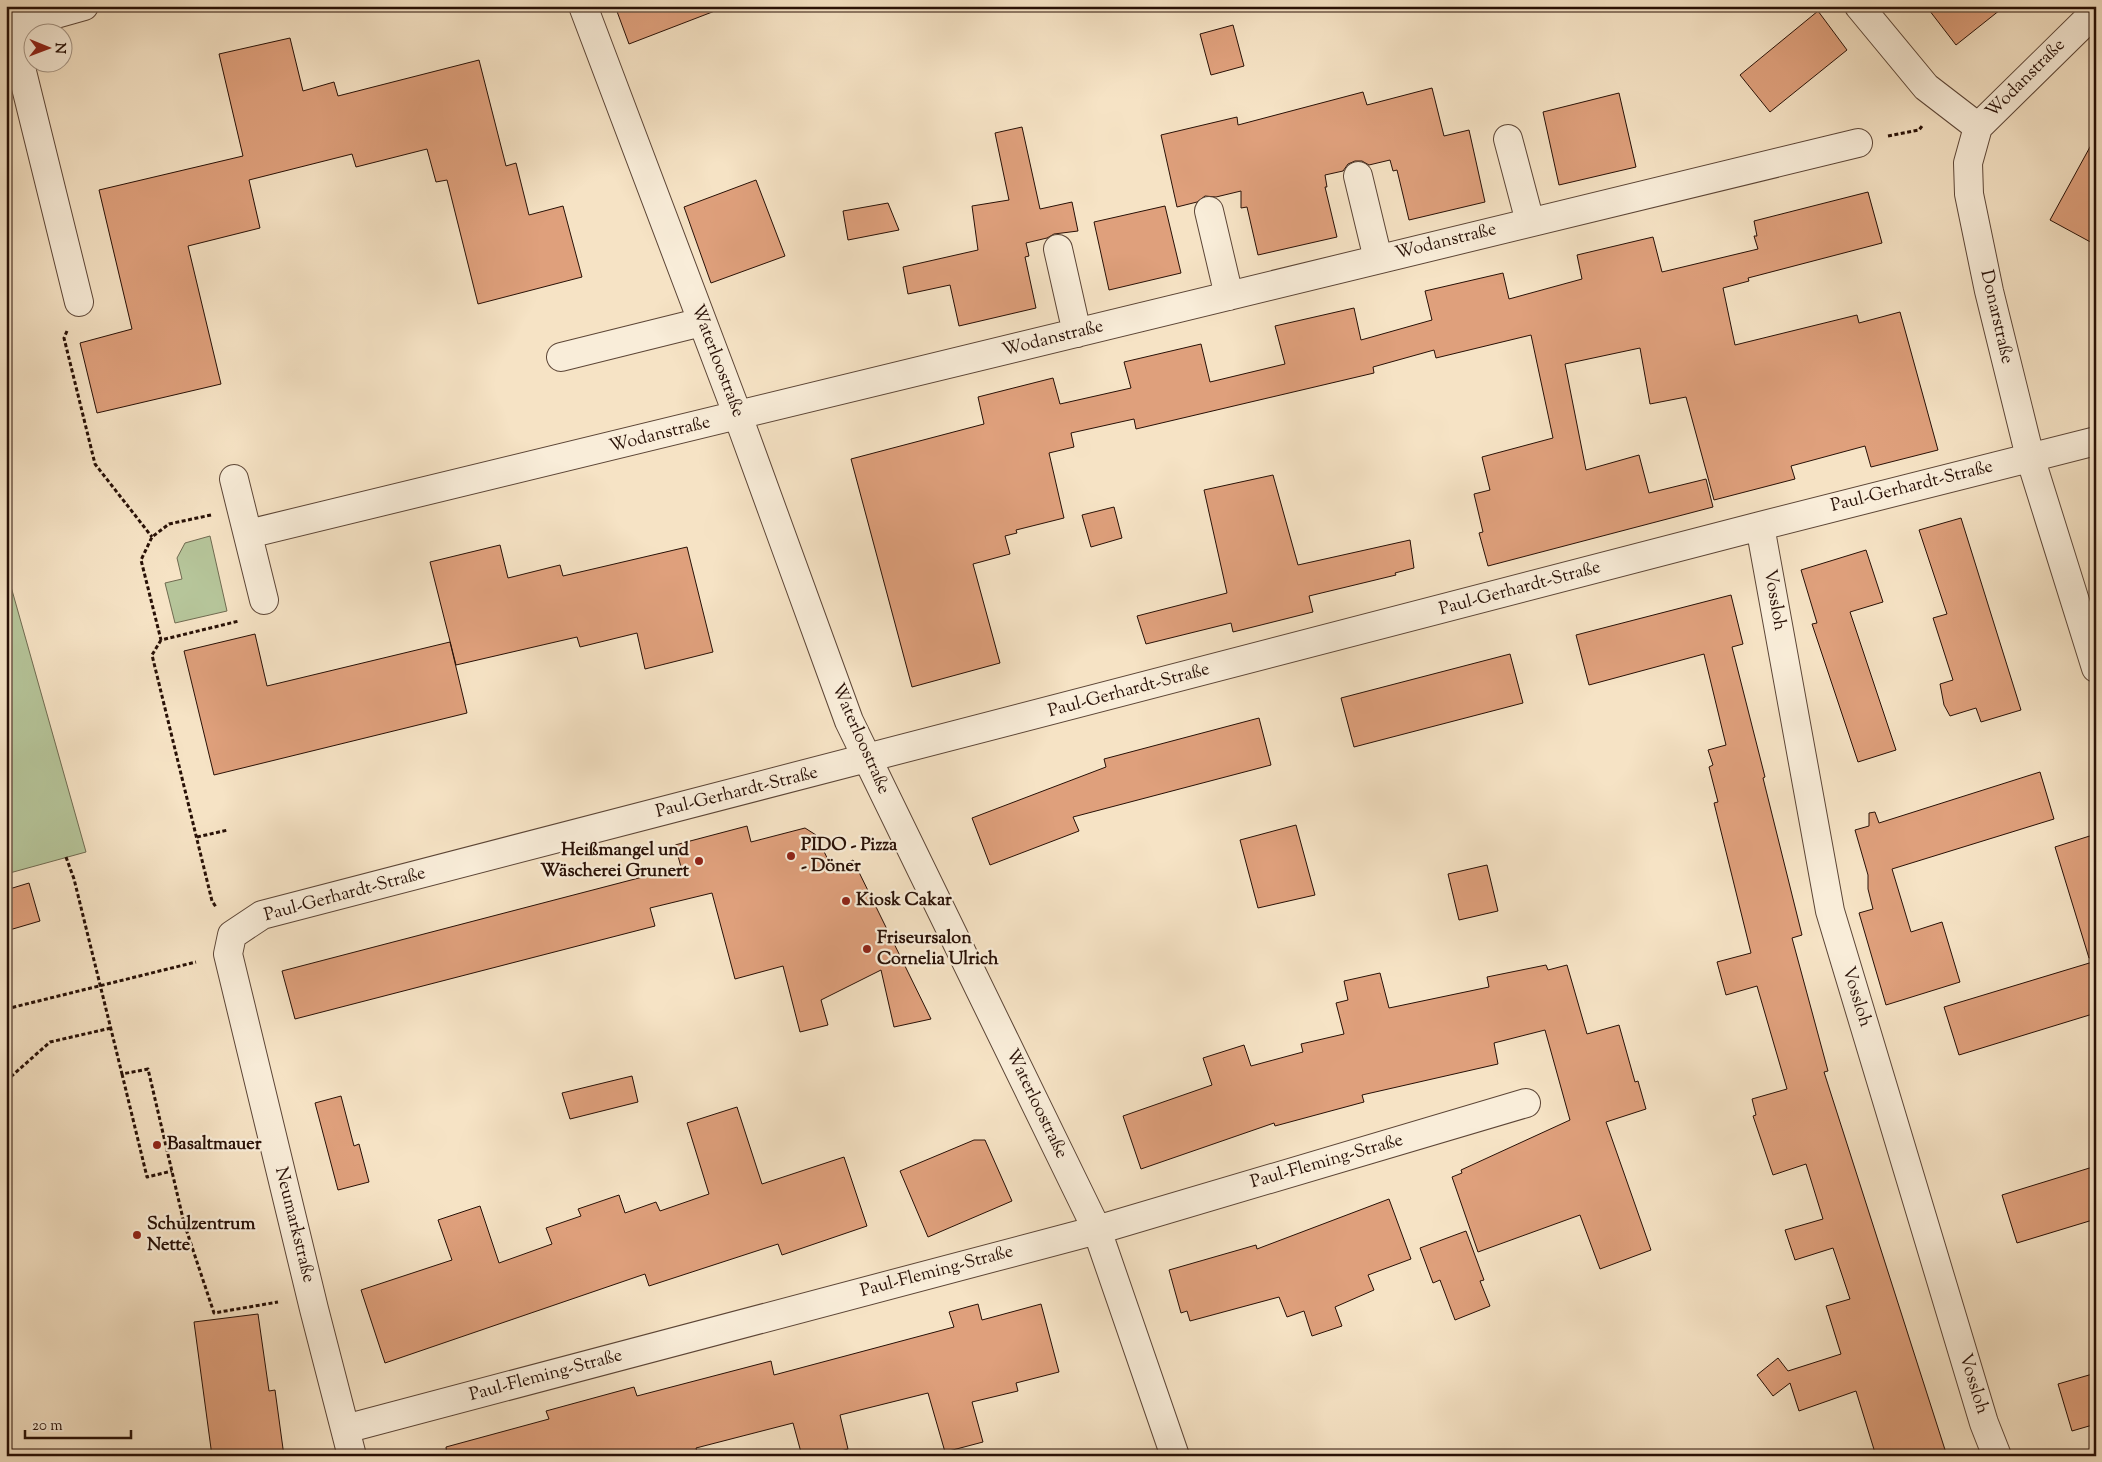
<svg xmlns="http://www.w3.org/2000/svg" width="2102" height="1462" font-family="'Sorts Mill Goudy',serif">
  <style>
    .green { fill: #b6c59a; stroke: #6f6a50 }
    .building { fill: #dfa07c; stroke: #281006 }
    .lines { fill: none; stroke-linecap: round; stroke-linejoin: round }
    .minor-casing { stroke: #5c4536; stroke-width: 30 }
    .path { stroke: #281006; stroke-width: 3; stroke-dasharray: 4 2.5; stroke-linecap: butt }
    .minor { stroke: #f9edd9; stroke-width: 28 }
    .poi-dot { fill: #8f2418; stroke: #f9edd9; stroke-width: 2 }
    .labels { text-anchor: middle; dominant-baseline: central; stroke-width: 4.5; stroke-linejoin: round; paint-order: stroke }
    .street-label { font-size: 18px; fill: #281006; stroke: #f9edd9 }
    .poi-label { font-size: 18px; font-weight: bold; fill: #281006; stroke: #f9edd9; text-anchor: start }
  </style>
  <rect width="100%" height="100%" fill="#f6e3c5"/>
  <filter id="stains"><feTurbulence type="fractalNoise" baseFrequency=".004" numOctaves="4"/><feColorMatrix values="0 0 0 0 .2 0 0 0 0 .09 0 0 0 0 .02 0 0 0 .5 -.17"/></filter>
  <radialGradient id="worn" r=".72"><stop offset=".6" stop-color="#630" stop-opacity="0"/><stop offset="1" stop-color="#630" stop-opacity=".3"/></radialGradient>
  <path class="green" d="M210 536 227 611 175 623 165 583 182 579 177 558 185 543Z
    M6 569 86 852 6 874Z"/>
  <path class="building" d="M615 6H720V9L629 44Z
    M1926 6H2005L1956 45Z
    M1818 11 1847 50 1770 112 1740 75Z
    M1233 25 1244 66 1211 75 1200 34Z
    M290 38 303 91 334 82 338 96 479 60 506 166 516 163 529 215 563 206 582 277 478 304 447 180 436 182 427 149 356 167 352 154 249 180 260 228 188 246 221 384 97 413 80 343 132 329 99 190 243 156 219 54Z
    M1432 88 1444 136 1469 130 1485 202 1409 220 1397 170 1393 171 1390 160 1369 165 1362 161H1355L1348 164 1343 171 1325 175 1327 187H1325L1337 237 1258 255 1247 207 1241 208V191L1216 197 1205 196 1197 202 1177 207 1161 135 1237 117 1238 125 1363 92 1367 105Z
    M1619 93 1636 167 1559 185 1543 112Z
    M1022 127 1040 209 1072 202 1078 231 1054 234 1047 238 1026 243 1029 256 1025 257 1036 308 959 326 950 285 908 294 903 267 978 250 972 206 1009 200 995 133Z
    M2096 136V245L2050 220Z
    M756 180 785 256 711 283 684 207Z
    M1868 192 1882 243 1748 278 1749 281 1723 288 1735 345 1857 315 1859 323 1900 312 1938 450 1871 467 1865 446 1791 466 1795 479 1714 500 1686 397 1650 404 1640 348 1565 364 1586 470 1639 455 1649 493 1706 479 1713 507 1488 566 1479 533 1483 532 1474 494 1490 490 1482 457 1553 438 1531 335 1436 358 1434 350 1373 367 1374 373 1136 429 1134 419 1071 433 1074 447 1049 453 1064 518 1016 530 1017 533 1005 536 1010 554 973 564 1000 663 912 687 851 459 984 424 978 397 1053 378 1060 404 1131 388 1124 362 1201 344 1210 382 1285 364 1275 326 1354 308 1361 340 1432 320 1425 291 1503 273 1509 299 1582 279 1577 255 1653 237 1662 272 1758 249 1754 236H1757L1754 221Z
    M888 203 899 230 848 240 843 211Z
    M1165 206 1181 273 1109 290 1094 222Z
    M1273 475 1298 565 1410 540 1414 568 1395 573 1396 575 1309 596 1313 612 1233 632 1231 623 1146 644 1137 616 1227 593 1204 490Z
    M1114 507 1122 538 1091 547 1082 515Z
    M1961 518 2021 710 1981 722 1976 708 1950 716 1944 705 1940 684 1953 680 1933 618 1947 614 1919 530Z
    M500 545 508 578 560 565 563 576 687 547 713 652 645 669 637 633 580 647 577 637 456 665 430 562Z
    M1866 550 1883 602 1850 612 1896 750 1858 762 1812 624 1817 623 1801 570Z
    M1731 595 1743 644 1732 647 1765 777 1763 778 1802 935 1792 938 1828 1071 1824 1072 1947 1456H1876L1856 1391 1799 1411 1790 1383 1773 1396 1757 1375 1778 1358 1788 1371 1841 1354 1826 1306 1850 1299 1833 1248 1795 1260 1785 1230 1823 1219 1806 1164 1773 1175 1753 1116 1756 1115 1752 1099 1787 1089 1757 986 1726 995 1717 962 1751 953 1714 803 1718 802 1709 767 1713 765 1708 750 1726 745 1704 654 1589 685 1576 635Z
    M255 634 267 686 450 642 467 713 214 775 184 651Z
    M1510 654 1523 703 1354 747 1341 698Z
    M1259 718 1271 765 1073 817 1079 831 990 865 972 818 1106 767 1104 759Z
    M2040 772 2054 819 1892 869 1911 932 1942 922 1960 982 1886 1005 1859 913 1873 909 1868 889V875L1855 830 1869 826V813L1875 812 1879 823Z
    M1296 825 1315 895 1258 908 1240 840Z
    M747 826 751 842 805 828 816 835 833 870 853 860 931 1019 894 1027 881 970 821 1000 828 1025 800 1032 783 966 735 979 712 893 650 908 655 926 295 1019 282 971 681 867 675 845Z
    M2096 834V957L2089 958 2055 847Z
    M1487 865 1498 911 1459 920 1448 874Z
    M29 883 40 921 6 931V890Z
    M2096 961V1013L1959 1055 1944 1007Z
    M1546 965 1548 970 1567 965 1587 1034 1619 1025 1635 1082 1638 1081 1646 1109 1606 1122 1651 1250 1600 1269 1580 1215 1478 1252 1452 1177 1462 1173 1461 1170 1570 1120 1545 1030 1494 1043 1498 1064 1362 1095 1364 1102 1275 1126 1274 1123 1141 1169 1123 1116 1212 1085 1203 1058 1244 1045 1251 1066 1303 1052 1301 1044 1344 1034 1336 1003 1348 1000 1344 981 1380 973 1389 1008 1489 987 1487 977Z
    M632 1076 638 1102 570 1119 562 1093Z
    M341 1096 354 1146 359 1144 369 1182 338 1190 315 1103Z
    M737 1107 762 1184 844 1157 867 1226 782 1255 778 1244 649 1286 645 1274 385 1363 361 1290 452 1260 438 1220 480 1206 499 1263 552 1244 546 1228 581 1216 578 1209 619 1195 625 1213 656 1202 660 1211 709 1194 687 1123Z
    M974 1140H985L1012 1201 928 1237 900 1171Z
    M2096 1166V1219L2017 1243 2002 1195Z
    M1389 1199 1411 1259 1368 1275 1374 1290 1335 1307 1342 1326 1312 1336 1304 1311 1287 1317 1279 1297 1190 1321 1187 1311 1181 1313 1169 1270 1256 1245 1257 1249Z
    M1466 1231 1484 1280 1480 1281 1490 1306 1455 1320 1440 1280 1433 1283 1420 1248Z
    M978 1304 982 1320 1041 1304 1059 1372 1016 1383 1018 1391 972 1402 983 1442 945 1452 928 1393 840 1415 848 1449 823 1456H802L793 1423 696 1448 698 1456H447L446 1447 549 1419 546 1411 634 1387 637 1396 771 1361 774 1375 954 1327 949 1312Z
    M258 1314 269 1391 275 1390 284 1456H212L194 1322Z
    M2096 1373V1424L2072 1431 2058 1384Z"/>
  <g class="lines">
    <defs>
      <path id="minor" d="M583 6 738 416 849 721 1097 1230 1175 1456
        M1859 6 1926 87 1978 127
        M2096 11 1978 127 1968 163 1969 194 1989 291 2030 457 2096 668
        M11 27 79 302
        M6 28 84 6
        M1508 139 1530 222
        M1358 176 1378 259
        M1209 211 1229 296
        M1058 249 1077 333
        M561 357 702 322
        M234 479 264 600
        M1760 526 1830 911 1984 1423 1997 1456
        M248 534 1858 143
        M345 1429 1097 1230 1526 1103
        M352 1456 314 1309 228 954 232 935 262 915 1760 526 2096 441"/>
    </defs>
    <use href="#minor" class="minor-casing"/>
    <path class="path" d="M1888 136 1919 130 1922 126
      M67 331 64 338 95 464 152 537
      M211 515 169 524 152 537 141 560 161 640 239 621
      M161 640 152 655 212 901 216 907
      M197 837 228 830
      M66 857 74 879 122 1074 148 1069 184 1223 214 1313 278 1302
      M6 1009 196 962
      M122 1074 147 1177 172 1171
      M6 1081 50 1042 111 1028"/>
    <use href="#minor" class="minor"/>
  </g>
  <g class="poi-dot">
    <circle cx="791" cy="856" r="5"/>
    <circle cx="699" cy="861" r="5"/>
    <circle cx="846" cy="901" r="5"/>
    <circle cx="867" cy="949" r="5"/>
    <circle cx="157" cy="1145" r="5"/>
    <circle cx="137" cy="1235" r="5"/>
  </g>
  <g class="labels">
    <g class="street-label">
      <text transform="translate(2026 79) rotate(-45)">Wodanstraße</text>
      <text transform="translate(1446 242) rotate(-14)">Wodanstraße</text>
      <text transform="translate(1996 317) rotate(77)">Donarstraße</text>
      <text transform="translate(1053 339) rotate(-14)">Wodanstraße</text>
      <text transform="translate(717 361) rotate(69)">Waterloostraße</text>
      <text transform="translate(660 435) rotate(-14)">Wodanstraße</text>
      <text transform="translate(1912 487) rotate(-14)">Paul-Gerhardt-Straße</text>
      <text transform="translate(1520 589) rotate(-15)">Paul-Gerhardt-Straße</text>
      <text transform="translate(1774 600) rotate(80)">Vossloh</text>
      <text transform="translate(1129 691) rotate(-15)">Paul-Gerhardt-Straße</text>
      <text transform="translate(860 739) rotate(66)">Waterloostraße</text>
      <text transform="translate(737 793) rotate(-14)">Paul-Gerhardt-Straße</text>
      <text transform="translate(345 895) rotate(-15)">Paul-Gerhardt-Straße</text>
      <text transform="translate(1856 997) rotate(73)">Vossloh</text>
      <text transform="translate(1036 1104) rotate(64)">Waterloostraße</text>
      <text transform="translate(1327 1162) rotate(-16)">Paul-Fleming-Straße</text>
      <text transform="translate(294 1225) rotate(76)">Neumarkstraße</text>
      <text transform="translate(937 1272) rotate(-15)">Paul-Fleming-Straße</text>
      <text transform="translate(546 1376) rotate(-15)">Paul-Fleming-Straße</text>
      <text transform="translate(1973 1384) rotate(73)">Vossloh</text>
    </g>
    <g class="poi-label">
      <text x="801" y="846">PIDO - Pizza<tspan x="801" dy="21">- Döner</tspan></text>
      <text x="689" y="851" text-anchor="end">Heißmangel und<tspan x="689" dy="21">Wäscherei Grunert</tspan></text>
      <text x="856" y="901">Kiosk Cakar</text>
      <text x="877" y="939">Friseursalon<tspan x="877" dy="21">Cornelia Ulrich</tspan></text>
      <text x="167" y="1145">Basaltmauer</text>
      <text x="147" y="1225">Schulzentrum<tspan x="147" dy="21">Nette</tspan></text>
    </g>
  </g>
  <rect width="2102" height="1462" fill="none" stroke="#f6e3c5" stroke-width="25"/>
  <rect x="8" y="8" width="2087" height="1447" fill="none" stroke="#281006" stroke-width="2.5"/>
  <rect x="12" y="12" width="2077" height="1437" fill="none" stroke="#281006"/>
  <g transform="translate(48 48) rotate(91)"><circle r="24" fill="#f9edd9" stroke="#a59585"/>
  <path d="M0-4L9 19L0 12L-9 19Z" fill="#8f2418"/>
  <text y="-8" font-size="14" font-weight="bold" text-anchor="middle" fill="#281006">N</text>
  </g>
  <path d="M25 1430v8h106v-8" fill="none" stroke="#281006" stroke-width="2.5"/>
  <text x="32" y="1430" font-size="15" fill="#281006" stroke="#f9edd9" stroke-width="4" paint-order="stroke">20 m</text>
  <rect width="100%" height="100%" filter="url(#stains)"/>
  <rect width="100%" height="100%" fill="url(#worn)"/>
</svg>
